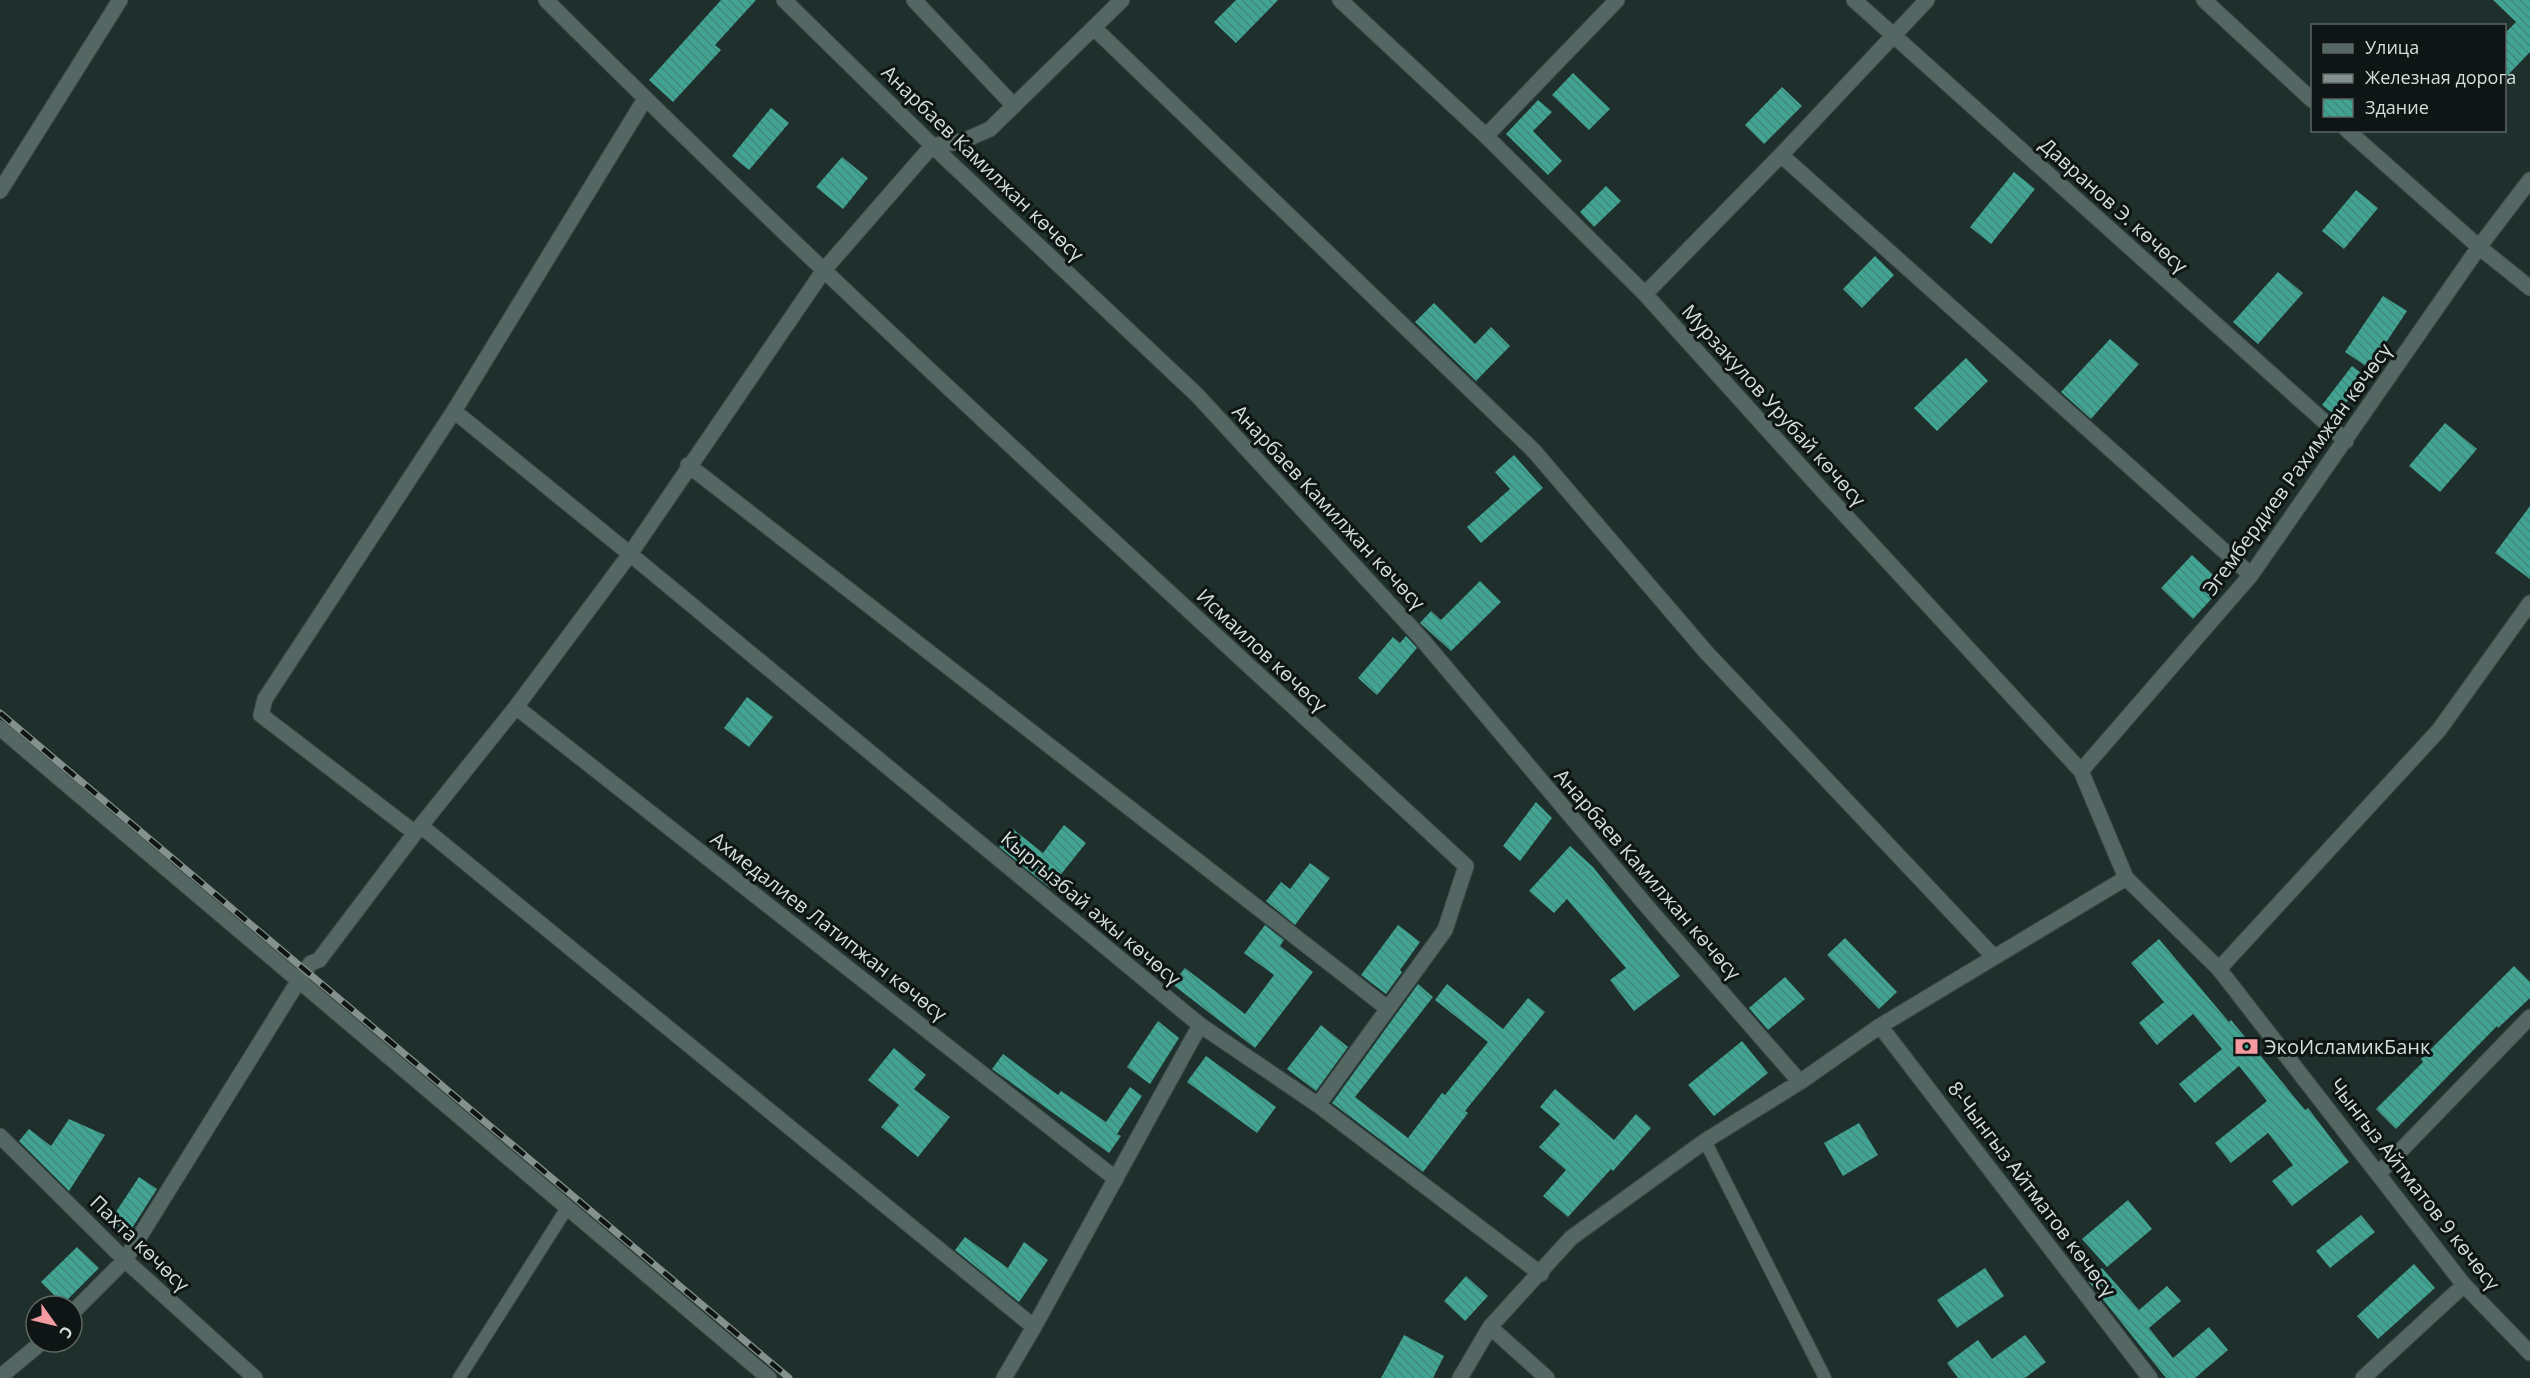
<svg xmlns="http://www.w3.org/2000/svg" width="2530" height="1378" font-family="'Open Sans',sans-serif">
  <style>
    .building { fill: url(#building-back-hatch) }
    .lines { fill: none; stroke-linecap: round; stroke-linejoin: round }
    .service-casing { stroke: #3c4b48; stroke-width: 14 }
    .minor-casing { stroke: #3c4b48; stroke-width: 17 }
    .service { stroke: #556763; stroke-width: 12 }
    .minor { stroke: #556763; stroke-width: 15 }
    .rail-casing { stroke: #84918e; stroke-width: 7 }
    .rail { stroke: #0e1514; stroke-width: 4.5; stroke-dasharray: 14; stroke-linecap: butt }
    .labels { text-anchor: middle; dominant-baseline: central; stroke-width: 6; stroke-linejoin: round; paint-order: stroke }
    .street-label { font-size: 20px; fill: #d4dfdc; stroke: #0e1514 }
    .poi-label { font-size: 20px; fill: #d4dfdc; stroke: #0e1514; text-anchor: start }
  </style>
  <defs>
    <pattern id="building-back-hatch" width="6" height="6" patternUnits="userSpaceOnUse" patternTransform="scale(1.5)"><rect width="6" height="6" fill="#42a593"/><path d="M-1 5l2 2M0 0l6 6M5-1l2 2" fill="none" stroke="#41887b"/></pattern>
  </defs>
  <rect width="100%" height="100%" fill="#1f2f2b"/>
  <path class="building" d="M721 0H756L715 45 721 50 673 102 649 80Z
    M1236 0H1278L1236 43 1214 22Z
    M2493 0H2530V52L2505 78V33L2516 22Z
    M1573 73 1610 109 1589 130 1552 95Z
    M1782 87 1802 106 1764 144 1745 125Z
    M1538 100 1552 112 1533 131 1562 161 1548 175 1506 134Z
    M771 108 789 123 749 170 732 156Z
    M842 157 868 178 843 209 816 187Z
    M2014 172 2035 189 1991 244 1970 227Z
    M1606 186 1621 201 1594 227 1580 212Z
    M2356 190 2378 208 2344 249 2322 231Z
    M1875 256 1894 275 1862 308 1843 289Z
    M2278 272 2303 293 2258 344 2233 322Z
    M2383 296 2407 311 2369 368 2345 352Z
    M1434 303 1475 344 1491 327 1510 346 1476 381 1415 322Z
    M2110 339 2139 364 2091 419 2061 392Z
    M1966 358 1988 381 1937 431 1914 408Z
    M2352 366 2366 377 2336 416 2322 405Z
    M2445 423 2477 449 2440 492 2409 466Z
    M1514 455 1543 488 1481 543 1467 527 1510 489 1495 472Z
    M2530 506V579L2495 553Z
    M2192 555 2224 585 2193 619 2161 588Z
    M1480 581 1501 602 1451 651 1420 623 1431 611 1441 620 1439 622Z
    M1406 636 1417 648 1377 695 1358 678 1393 637 1400 643Z
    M747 697 773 717 749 747 724 728Z
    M1536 802 1552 818 1520 861 1503 846Z
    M1064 825 1086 843 1050 888 999 847 1013 829 1043 853Z
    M1570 846 1593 867 1680 976 1634 1011 1610 980 1626 968 1567 899 1554 913 1529 891Z
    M1310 863 1330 878 1295 925 1266 901 1281 882 1290 889Z
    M1265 925 1284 940 1280 946 1313 972 1255 1048 1172 984 1185 968 1245 1014 1274 975 1244 953Z
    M1398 925 1420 942 1400 970 1402 972 1386 994 1361 975Z
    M1845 938 1897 992 1879 1009 1827 955Z
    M2159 939 2229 1022 2231 1020 2305 1110 2308 1108 2349 1162 2292 1206 2272 1181 2293 1165 2268 1133 2231 1163 2215 1143 2267 1101 2239 1066 2195 1103 2179 1084 2222 1049 2193 1014 2157 1045 2139 1023 2164 1002 2131 963Z
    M2514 966 2530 982V998L2498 1028 2497 1026 2396 1129 2376 1109 2423 1062 2421 1059Z
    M1785 977 1805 999 1768 1030 1749 1008Z
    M1418 984 1433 997 1355 1097 1408 1138 1442 1093 1445 1095 1488 1042 1435 1000 1447 984 1503 1029 1528 998 1545 1012 1465 1111 1468 1113 1423 1172 1332 1103Z
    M1158 1021 1179 1038 1150 1084 1127 1067Z
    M1321 1025 1348 1047 1316 1091 1287 1069Z
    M1742 1041 1768 1073 1714 1116 1688 1085Z
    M894 1048 926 1075 914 1089 950 1117 918 1157 881 1127 899 1105 868 1080Z
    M1003 1054 1058 1095 1061 1091 1106 1122 1130 1087 1142 1096 1117 1134 1121 1136 1109 1153 992 1069Z
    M1206 1056 1276 1107 1257 1133 1187 1082Z
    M1555 1089 1614 1140 1636 1114 1651 1128 1613 1171 1611 1169 1568 1217 1543 1196 1566 1170 1539 1147 1560 1124 1540 1107Z
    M69 1119 105 1135 69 1191 19 1141 29 1129 51 1146Z
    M1859 1123 1878 1155 1843 1176 1824 1143Z
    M139 1177 157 1189 127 1236 108 1224Z
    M2128 1200 2152 1229 2107 1267 2082 1239Z
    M2361 1215 2375 1232 2330 1268 2316 1251Z
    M965 1237 1008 1268 1024 1242 1048 1260 1019 1302 955 1250Z
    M77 1247 99 1268 63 1304 41 1282Z
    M2414 1264 2435 1288 2378 1339 2357 1316Z
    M1985 1268 2004 1296 1957 1328 1937 1300Z
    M2102 1268 2139 1310 2167 1286 2181 1301 2149 1328 2173 1358 2209 1327 2228 1350 2195 1378H2166L2088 1281Z
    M1466 1276 1488 1296 1465 1321 1444 1301Z
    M1404 1335 1444 1356 1433 1378H1381Z
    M2025 1335 2046 1362 2025 1378H1958L1947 1363 1978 1340 1992 1359Z"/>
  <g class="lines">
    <defs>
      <path id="service" d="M1705 1141 1825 1378
        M459 1378 567 1208"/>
      <path id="minor" d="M546 0C844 298 1157 580 1466 866L1445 930 1318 1105
        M784 0 940 153 1197 395 1420 637 1650 910 1800 1082
        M914 0 1014 106
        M1340 0 1486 136 1645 294 1822 490 2081 771 2126 878 2219 969 2464 1285 2530 1353
        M1854 0 2346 441
        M2204 0 2312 100
        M1094 28 1534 451 1706 652 1994 957
        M2347 130 2479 247 2530 288
        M1486 136 1617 0
        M1781 155 2251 575
        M0 191 120 0
        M1645 294 1781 155 1927 0
        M454 411 630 554 1200 1025 1318 1105 1541 1274
        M688 465 1387 1008
        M516 707 1116 1179
        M0 728 769 1378
        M2081 771 2251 575 2479 247 2530 180
        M421 826 1034 1327
        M415 833 261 715 265 699 454 411 645 99
        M2219 969 2439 730 2530 603
        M1880 1026 2150 1378
        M0 1136 125 1260 255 1378
        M2378 1174 2530 1017
        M72 1313 125 1260 304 972 311 963 319 960 415 833 516 707 630 554 824 270 932 146 963 141 990 129 1122 0
        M1490 1327 1547 1378
        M0 1377 42 1342
        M1004 1378 1034 1327 1200 1025
        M1460 1378 1490 1327 1571 1238 1705 1141 1800 1082 1880 1026 2126 878
        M2363 1378 2464 1285"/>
    </defs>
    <use href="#service" class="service-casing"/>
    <use href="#minor" class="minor-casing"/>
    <use href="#service" class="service"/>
    <use href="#minor" class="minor"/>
    <defs>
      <path id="rail" d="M0 713 789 1378"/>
    </defs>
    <use href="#rail" class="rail-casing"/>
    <use href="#rail" class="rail"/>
  </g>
  <defs>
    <symbol id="bank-bare" viewBox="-9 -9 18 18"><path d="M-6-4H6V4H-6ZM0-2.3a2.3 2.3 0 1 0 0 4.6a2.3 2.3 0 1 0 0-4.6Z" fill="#f49aa1" stroke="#0e1514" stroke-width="2.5" paint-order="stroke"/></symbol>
  </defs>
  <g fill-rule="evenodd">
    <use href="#bank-bare" x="2230" y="1030" width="33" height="33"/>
  </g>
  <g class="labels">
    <g class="street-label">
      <text transform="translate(983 163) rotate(44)">Анарбаев Камилжан көчөсү</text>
      <text transform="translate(2114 205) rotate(42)">Давранов Э. көчөсү</text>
      <text transform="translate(1774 405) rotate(48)">Мурзакулов Урубай көчөсү</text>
      <text transform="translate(2297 469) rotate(-54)">Эгембердиев Рахимжан көчөсү</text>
      <text transform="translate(1329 507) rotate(47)">Анарбаев Камилжан көчөсү</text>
      <text transform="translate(1262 650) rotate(43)">Исмаилов көчөсү</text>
      <text transform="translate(1648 874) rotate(49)">Анарбаев Камилжан көчөсү</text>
      <text transform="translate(1091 908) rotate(40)">Кыргызбай ажы көчөсү</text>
      <text transform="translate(829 926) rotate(38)">Ахмедалиев Латипжан көчөсү</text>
      <text transform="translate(2415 1184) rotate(52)">Чынгыз Айтматов 9 көчөсү</text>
      <text transform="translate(2032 1189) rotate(53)">8-Чынгыз Айтматов көчөсү</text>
      <text transform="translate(140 1243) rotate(44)">Пахта көчөсү</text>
    </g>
    <g class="poi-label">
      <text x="2264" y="1046">ЭкоИсламикБанк</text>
    </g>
  </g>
  <rect x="2311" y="24" width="195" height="108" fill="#0e1514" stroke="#5d6664" stroke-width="1.5"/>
  <rect x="2323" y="44" width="30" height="9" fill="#556763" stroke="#5d6664" stroke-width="1.5"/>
  <text x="2365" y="54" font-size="18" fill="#d4dfdc">Улица</text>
  <rect x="2323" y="74" width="30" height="9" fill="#84918e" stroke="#5d6664" stroke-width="1.5"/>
  <text x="2365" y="84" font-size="18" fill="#d4dfdc">Железная дорога</text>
  <rect x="2323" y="99" width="30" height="18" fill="url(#building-back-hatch)" stroke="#5d6664" stroke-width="1.5"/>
  <text x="2365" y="114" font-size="18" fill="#d4dfdc">Здание</text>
  <g transform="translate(54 1324) rotate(124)"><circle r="28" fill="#0e1514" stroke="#5d6664" stroke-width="1.5"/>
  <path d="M0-4.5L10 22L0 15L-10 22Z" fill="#f49aa1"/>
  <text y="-9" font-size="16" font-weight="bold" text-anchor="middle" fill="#d4dfdc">С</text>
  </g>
</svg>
